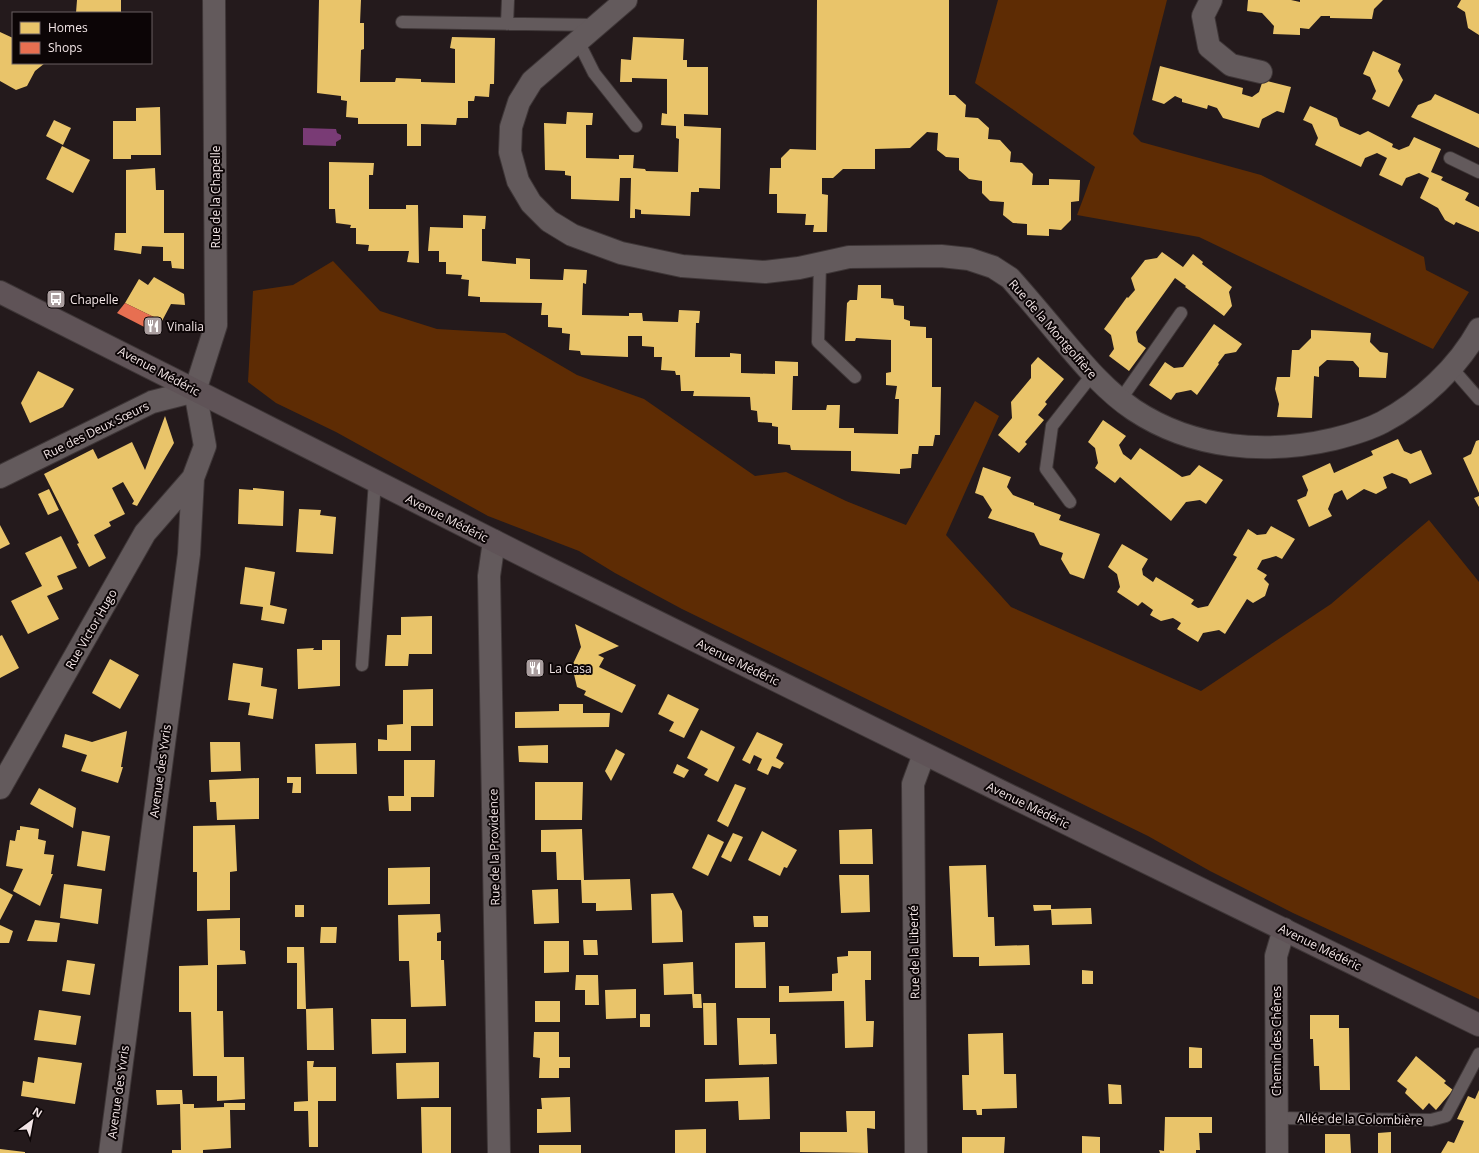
<svg xmlns="http://www.w3.org/2000/svg" width="1479" height="1153" font-family="'Open Sans',sans-serif">
  <style>
    .green { fill: #5e2c04 }
    .water { fill: #793b75 }
    .homes { fill: #e9c46a }
    .shops { fill: #e76f51 }
    .lines { fill: none; stroke-linecap: round; stroke-linejoin: round }
    .lane-casing { stroke: #3e3637; stroke-width: 14 }
    .street-casing { stroke: #3e3637; stroke-width: 24 }
    .secondary-casing { stroke: #3e3637; stroke-width: 24 }
    .lane { stroke: #635a5c; stroke-width: 12 }
    .street { stroke: #635a5c; stroke-width: 22 }
    .secondary { stroke: #5f5357; stroke-width: 22 }
    .labels { text-anchor: middle; dominant-baseline: central; stroke-width: 4; stroke-linejoin: round; paint-order: stroke }
    .street-label { font-size: 12px; fill: #f2e5e6; stroke: #0c0506 }
    .poi-label { font-size: 12px; fill: #f2e5e6; stroke: #0c0506; text-anchor: start }
  </style>
  <rect width="100%" height="100%" fill="#241a1c"/>
  <path class="green" d="M998 0H1167L1133 134 1141 142 1261 175 1424 257 1426 270 1469 292 1433 349 1199 237 1077 215 1095 167 975 83Z
    M333 261 380 311 437 329 505 333 577 375 644 399 755 476 786 472 846 501 906 525 975 401 999 416 946 535 1011 607 1201 691 1331 604 1429 520 1479 582V999L1293 913 1210 871 1148 836 682 609 615 573 579 551 488 516 336 432 276 403 248 382 253 291 293 285Z"/>
  <path class="water" d="M303 128 336 129 337 133 341 135V139L336 142V146L303 145Z"/>
  <path class="homes" d="M77 0H121V13H76Z
    M319 0H361L360 23H364V49L361 50 360 82H395L396 78 421 79V82L455 83V49L450 48 452 37 495 38 494 84H490L489 97 475 96 474 101H468V118H457L456 125 421 124V146H407V124H358V118L346 117 347 101 341 100V96L317 93Z
    M817 0H949V95H955L966 105 965 117 978 118 989 128 988 139 1000 140 1011 152 1010 162 1022 163 1033 174 1032 185H1049V179L1080 180 1079 201 1071 202V220L1061 230 1049 229V236L1027 235V224L1013 223 1003 215 1004 202 990 201 982 193V181L969 179 959 170V158L946 157 937 150 938 133 927 132 910 148 875 149V169H843L833 178H822V194L828 195 827 232H813L814 225H805L806 214 777 213V194H769L770 168H781V158L790 149 816 150Z
    M1248 0H1291L1300 2V0H1383L1374 9 1372 19 1330 18V16H1321L1309 29 1300 28V35L1273 34 1274 26 1262 13 1247 11Z
    M1461 0H1479V35L1468 28 1465 12 1457 7Z
    M0 32 13 38V63H45L35 71 27 86 16 90 0 81Z
    M633 37 684 39 683 60H687V67H708V115L684 114V126L721 128 720 189 699 188V192H691L690 216 641 214V210L635 209V218H630L631 178H620L619 201 571 199V176L565 175V171L545 170 544 123 566 124 567 112 593 113 592 125H586V158L619 159V155H634L633 168 645 169 646 171 678 172 679 139 676 138V126L661 125 662 113 667 114V79L632 78V82H620L621 59 631 60Z
    M1373 51 1401 64 1398 71 1403 80 1389 107 1372 99 1376 91 1370 77 1363 74Z
    M1160 66 1243 88 1242 94 1252 97 1259 92 1263 80 1291 87 1284 113 1277 111 1262 119 1259 128 1223 118 1217 108 1208 105 1207 109 1182 102V99L1175 96 1164 104 1152 100Z
    M1435 94 1479 114V148L1411 117 1418 105 1431 100Z
    M1310 106 1337 118 1340 126 1360 135 1368 131 1393 144 1392 147 1399 150 1409 146 1414 137 1441 149 1431 172 1443 177 1441 180 1469 193 1465 200 1479 207V232L1456 222 1454 225 1445 220 1438 208 1420 198 1429 178 1419 173 1406 178 1402 186 1379 175 1387 158 1377 153 1365 158 1361 167 1315 145 1318 138 1312 124 1303 120Z
    M160 107 161 155H131V159H113V121H136V108Z
    M54 120 71 128 63 145 46 136Z
    M62 146 90 160 73 193 46 179Z
    M329 162 374 163 373 175H369V209H406V205H418L419 263 407 262 409 251H368L369 245 356 244V228H350L351 225 336 223 335 209H329Z
    M155 168 156 190H164V233H184V269L172 268 171 261H163V247L142 246 141 254 114 250 115 233H126V170Z
    M463 215 486 216 485 229H482V261L516 264V258L530 259V279L563 280 564 269 587 270 586 284 583 283 582 315 629 316V313H642L643 321 678 322 679 310 700 311 699 323H696L695 357H730V353L741 354V373L775 374V361L798 362V376H793L792 410H826L827 405H840L839 428H854V433L898 434 899 399H895L897 386 886 385V373L891 372V340L856 338 855 341H845L847 303 850 300H857L858 285H881V298L893 299 894 305 904 306V319L910 321V326L926 327V338H932V387H941L940 435H935L933 446H919L918 454H912L911 468 900 469V474L851 471V451L791 450 790 445 778 444V427L772 426V423L758 422 757 411 751 410 750 397 693 396 694 391H681L680 375H676L675 371 661 370 662 357H654V347L642 346V336H628V357L581 355 580 351 569 350 570 334 562 333V328L548 327V315H541L542 303 480 302V297L468 296 469 280 461 279 462 275 446 274V262H439V251H428L430 227 463 228Z
    M1162 252 1183 267 1193 254 1203 262 1202 264 1232 287 1229 292 1232 306 1224 316 1185 287 1186 286 1175 278 1136 332 1138 342 1146 348 1129 371 1109 356 1114 349 1111 335 1104 329 1127 297 1128 298 1135 290 1131 278 1145 260 1157 258Z
    M154 277 184 294 185 305 171 304 162 321 125 303 139 279 148 285Z
    M1214 324 1242 344 1236 352 1225 354 1218 363 1219 364 1197 395 1191 390 1176 393 1171 400 1149 385 1165 362 1174 368 1183 367Z
    M1311 330 1371 333 1370 342 1380 352 1388 353 1386 378 1359 377V368L1353 361 1327 360 1319 367V377L1314 376 1312 418 1277 417 1279 404 1275 389 1277 377H1290L1292 350H1299L1311 338Z
    M1038 357 1064 379 1045 402 1047 404 1038 415 1044 420 1025 442 1027 444 1019 453 998 435 1012 418 1011 402 1031 378V365Z
    M38 371 74 389 63 407 30 423 21 403Z
    M165 416 174 443 137 506 132 504 134 501 123 482 112 488 125 514 109 522 111 526 94 535 106 558 89 567 77 544 79 543 44 474 93 449 98 459 132 442 145 470Z
    M1103 420 1126 436 1119 445 1123 454 1131 460 1140 448 1182 477 1190 475 1199 465 1223 480 1206 504 1200 500 1186 502 1171 521 1120 477 1115 483 1095 468 1098 463 1095 448 1088 442Z
    M1398 439 1404 451 1411 454 1421 450 1432 474 1410 484 1407 479 1392 473 1383 477 1387 488 1376 494 1364 489 1347 500 1342 490 1334 494 1328 509 1332 516 1309 527 1297 500 1306 496 1308 490 1302 476 1330 463 1334 473 1373 455 1371 451Z
    M1479 440V493L1463 458 1471 454 1476 441Z
    M983 467 1011 477 1007 487 1013 495 1034 503V505L1061 515 1059 520 1100 534 1084 579 1070 574 1061 559 1063 553 1040 545 1034 533 988 518 992 510 983 496 975 493Z
    M253 488 284 491 283 526 238 524 239 489 253 490Z
    M49 489 59 510 48 515 38 494Z
    M1479 496V507L1474 498Z
    M299 509 321 510 320 515 336 517 333 554 296 552Z
    M0 525 10 544 0 549Z
    M1271 526 1295 539 1282 559 1276 556 1262 560 1257 569 1267 575 1264 579 1269 584 1265 596 1253 603 1247 599 1225 634 1219 630 1203 633 1198 642 1177 629 1181 623 1173 618 1161 621 1150 615 1153 610 1142 602 1138 606 1117 592 1120 587 1117 574 1108 567 1122 544 1148 559 1142 569 1143 575 1153 582 1156 577 1194 600 1191 604 1198 608 1208 606 1237 557 1233 555 1248 529 1257 535 1266 534Z
    M61 536 77 568 57 576 63 589 47 596 59 619 28 634 11 601 42 586 25 553Z
    M245 567 275 572 270 605 287 609 284 624 261 620 263 607 240 604Z
    M432 616V654H409L408 666H385L387 635H401V617Z
    M575 624 619 646 598 655 604 658 599 667 636 685 622 713 584 695 586 691 577 687 572 666 581 647Z
    M2 635 19 668 0 678V636Z
    M322 640H340V686L298 689 297 649 314 648 313 650H322Z
    M110 659 139 675 120 709 92 693Z
    M233 663 263 668 261 686 277 689 273 719 248 715 250 703 228 700Z
    M433 689V726H411V751H378V739L387 740V725L403 724V690Z
    M668 694 699 709 684 738 669 731 674 722 658 714Z
    M559 704H583V713H610L609 727 515 728V712L559 711Z
    M701 730 735 747 718 782 704 775 708 769 687 758Z
    M127 731 121 767H123L118 783 81 771 87 755 62 747 65 734 92 742Z
    M757 732 783 744 776 758 784 763 780 769 772 766 768 775 757 770 762 759 754 755 750 764 742 760Z
    M210 742H240L241 771 211 772Z
    M356 743 357 774H316L315 744Z
    M548 745V763L519 762 518 746Z
    M616 749 625 754 611 781 605 771Z
    M404 760H435L434 797H411V811H389L388 796H404Z
    M677 764 689 770 684 778 673 773Z
    M287 777H301V793H292L293 783H287Z
    M259 778V819L217 820 216 802H210L209 780Z
    M535 782H583L582 820H535Z
    M735 784 746 788 728 827 717 821Z
    M39 788 76 808 73 828 30 804Z
    M235 825 237 871 230 872V910L197 911V872H193V826Z
    M20 826 39 829 38 839 46 841 44 854 54 855 51 874H53L40 906 13 891 23 869 6 866 10 840 15 841 17 830H20Z
    M582 829 584 880 630 879 632 910 596 911V903H582L581 880H557L556 852H541V830Z
    M872 829 873 864H840L839 830Z
    M82 831 110 836 105 871 77 866Z
    M762 831 797 850 787 868 784 867 780 876 748 860Z
    M733 833 743 837 731 862 721 857Z
    M708 834 724 842 708 876 692 868Z
    M986 865 988 917H994L995 946 1029 945 1030 965 979 966V957H953L949 866Z
    M430 867V904L388 905V868Z
    M839 875H869L870 912 841 913Z
    M64 884 102 889 98 924 60 918Z
    M0 888 13 895 0 920Z
    M558 889 559 923 534 924 532 890Z
    M673 893 682 911 683 942 652 943 651 894Z
    M295 905H304V917H295Z
    M1033 905H1051V909L1091 908 1092 924 1052 925 1051 910 1034 911Z
    M440 914 441 932 437 933V941H441V960H444L446 1006 411 1007 409 961H399L398 915Z
    M753 916H768V927H754Z
    M240 918V950L245 951 246 964 217 965V1011H223L224 1057H244L245 1099 217 1101V1076H193L191 1012H179V966L208 965 207 919Z
    M35 920 60 923 57 942 27 941Z
    M0 925 13 931 9 943H0Z
    M321 927H337L336 943H320Z
    M583 940H597L598 955H584Z
    M544 941H569V972L544 973Z
    M765 942 766 988H735V943Z
    M287 947H304L306 1009H297V963H287Z
    M848 951H871V980H865L866 1021H874L873 1047 845 1048 844 1001 779 1002V986H789V993L832 991V974L838 973 837 957 848 956Z
    M67 960 95 964 90 995 62 991Z
    M693 962 694 994H701L702 1008H693L692 994 664 995 663 964Z
    M1082 970 1093 971V984H1082Z
    M576 975H598L599 1005H585V990H575Z
    M636 989V1018L606 1019 605 990Z
    M535 1001H560V1022H535Z
    M703 1003H716L717 1045H704Z
    M333 1008 334 1050H307L306 1009Z
    M39 1010 81 1016 76 1045 34 1040Z
    M640 1014H650V1027H640Z
    M1310 1015H1339V1028H1349L1350 1090H1320L1319 1066H1314L1313 1039H1310Z
    M737 1018H770V1034H776L777 1064 739 1065Z
    M371 1019H406V1053L372 1054Z
    M534 1032H559V1057H570V1068H559V1078H539L540 1058 533 1057Z
    M1003 1033 1004 1074H1016L1017 1108 982 1109V1115H977L976 1110H963L962 1075H969L968 1034Z
    M1189 1047 1202 1048V1068H1189Z
    M1416 1056 1446 1081 1444 1083 1453 1090 1436 1110 1429 1103 1423 1110 1405 1093 1407 1089 1397 1081Z
    M38 1057 82 1063 75 1104 21 1096 23 1081 34 1083Z
    M307 1061H314L313 1067H336V1101H318V1147H309L308 1111H294V1102L308 1101Z
    M439 1062V1098L397 1099 396 1063Z
    M769 1077 770 1119 739 1120 738 1101 705 1102V1079Z
    M1108 1084 1121 1085 1122 1104H1109Z
    M156 1090H182L183 1104H194V1108L224 1107V1103H245V1110H230L231 1148 203 1150V1153H172V1150H181L180 1104 157 1105Z
    M1479 1090V1153H1441L1448 1141 1454 1143 1464 1121 1457 1119 1468 1096 1475 1099Z
    M570 1097 571 1132 537 1133V1109H542L541 1098Z
    M421 1107H451V1153H422Z
    M846 1111H875V1129L867 1128 868 1153 800 1152V1132H847Z
    M1165 1117H1212V1133H1199L1200 1150H1196V1153H1160L1159 1150 1164 1151Z
    M706 1129V1153H675V1130Z
    M1391 1132V1153H1378V1133Z
    M1325 1134H1350L1351 1153H1325Z
    M1082 1136 1100 1137V1153H1082Z
    M962 1137H1005L1004 1153H962Z
    M539 1145H581V1153H539Z
    M0 1149 25 1152V1153H0Z"/>
  <path class="shops" d="M125 303 162 321 156 333 117 313Z"/>
  <g class="lines">
    <defs>
      <path id="lane" d="M402 22 596 25
        M507 24 508 0
        M578 41 594 73 636 126
        M1450 158 1479 172
        M820 263 818 342 855 377
        M1451 367 1479 399
        M1121 399 1181 313
        M1070 502 1046 469 1052 426 1092 375
        M362 665 375 481
        M1276 1118 1431 1120 1446 1116 1479 1054"/>
      <path id="street" d="M626 0 532 81 519 102 511 127 510 152 518 181 531 203 549 221 572 235 621 253 682 266 765 272 799 268 849 257 941 256 969 259 993 267 1010 278C1026 296 1042 315 1057 333 1081 361 1103 389 1134 410 1193 449 1266 455 1334 439 1350 435 1368 430 1383 422 1421 402 1458 367 1479 329
        M1211 0 1203 16 1209 47 1231 65 1261 72
        M0 477 152 402 195 391
        M494 541 489 576 499 1153
        M0 788 145 533 193 478
        M110 1153 189 554 193 478 205 446 195 391 216 325 214 0
        M916 1153 913 784 924 754
        M1277 1153 1276 956 1284 929"/>
      <path id="secondary" d="M0 292C183 383 365 477 548 568 857 722 1169 873 1479 1025"/>
    </defs>
    <use href="#lane" class="lane-casing"/>
    <use href="#street" class="street-casing"/>
    <use href="#secondary" class="secondary-casing"/>
    <use href="#lane" class="lane"/>
    <use href="#street" class="street"/>
    <use href="#secondary" class="secondary"/>
  </g>
  <defs>
    <symbol id="bus-square" viewBox="-11 -11 22 22"><rect x="-9" y="-9" width="18" height="18" rx="4" fill="#aa9e9f" stroke="#0c0506"/><path d="M-5-6H5V4H4V6H2V4H-2V6H-4V4H-5ZM-3.5-4V0h7V-4ZM-3.5 1.2v1.5H-2V1.2ZM2 1.2v1.5H3.5V1.2Z" fill="#fff"/></symbol>
    <symbol id="restaurant-square" viewBox="-11 -11 22 22"><rect x="-9" y="-9" width="18" height="18" rx="4" fill="#aa9e9f" stroke="#0c0506"/><path d="M-5-6h1v4h1v-4h1v4h1v-4h1v5L-1.5 .5V6h-2V.5L-5-1ZM5-6V6H3V1.5H1.5Q1.5-4 5-6Z" fill="#fff"/></symbol>
  </defs>
  <g fill-rule="evenodd">
    <use href="#bus-square" x="45" y="288" width="22" height="22"/>
    <use href="#restaurant-square" x="142" y="315" width="22" height="22"/>
    <use href="#restaurant-square" x="524" y="657" width="22" height="22"/>
  </g>
  <g class="labels">
    <g class="street-label">
      <text transform="translate(215 197) rotate(-90)">Rue de la Chapelle</text>
      <text transform="translate(1053 329) rotate(49)">Rue de la Montgolfière</text>
      <text transform="translate(159 371) rotate(28)">Avenue Médéric</text>
      <text transform="translate(96 430) rotate(-26)">Rue des Deux Sœurs</text>
      <text transform="translate(447 518) rotate(27)">Avenue Médéric</text>
      <text transform="translate(91 629) rotate(-60)">Rue Victor Hugo</text>
      <text transform="translate(738 662) rotate(26)">Avenue Médéric</text>
      <text transform="translate(160 771) rotate(-82)">Avenue des Yvris</text>
      <text transform="translate(1028 805) rotate(26)">Avenue Médéric</text>
      <text transform="translate(494 847) rotate(-91)">Rue de la Providence</text>
      <text transform="translate(1320 947) rotate(26)">Avenue Médéric</text>
      <text transform="translate(914 952) rotate(-91)">Rue de la Liberté</text>
      <text transform="translate(1276 1041) rotate(-90)">Chemin des Chênes</text>
      <text transform="translate(118 1092) rotate(-82)">Avenue des Yvris</text>
      <text transform="translate(1360 1119) rotate(1)">Allée de la Colombière</text>
    </g>
    <g class="poi-label">
      <text x="70" y="299">Chapelle</text>
      <text x="167" y="326">Vinalia</text>
      <text x="549" y="668">La Casa</text>
    </g>
  </g>
  <rect x="12" y="12" width="140" height="52" fill="#0c0506" stroke="#685f60"/>
  <rect x="20" y="22" width="20" height="12" fill="#e9c46a" stroke="#685f60"/>
  <text x="48" y="32" font-size="12" fill="#f2e5e6">Homes</text>
  <rect x="20" y="42" width="20" height="12" fill="#e76f51" stroke="#685f60"/>
  <text x="48" y="52" font-size="12" fill="#f2e5e6">Shops</text>
  <g transform="translate(32 1121) rotate(32)" stroke="#0c0506" stroke-width="3" paint-order="stroke">
  <path d="M0-3L7 15L0 10L-7 15Z" fill="#f2e5e6"/>
  <text y="-6" font-size="11" font-weight="bold" text-anchor="middle" fill="#f2e5e6">N</text>
  </g>
</svg>
